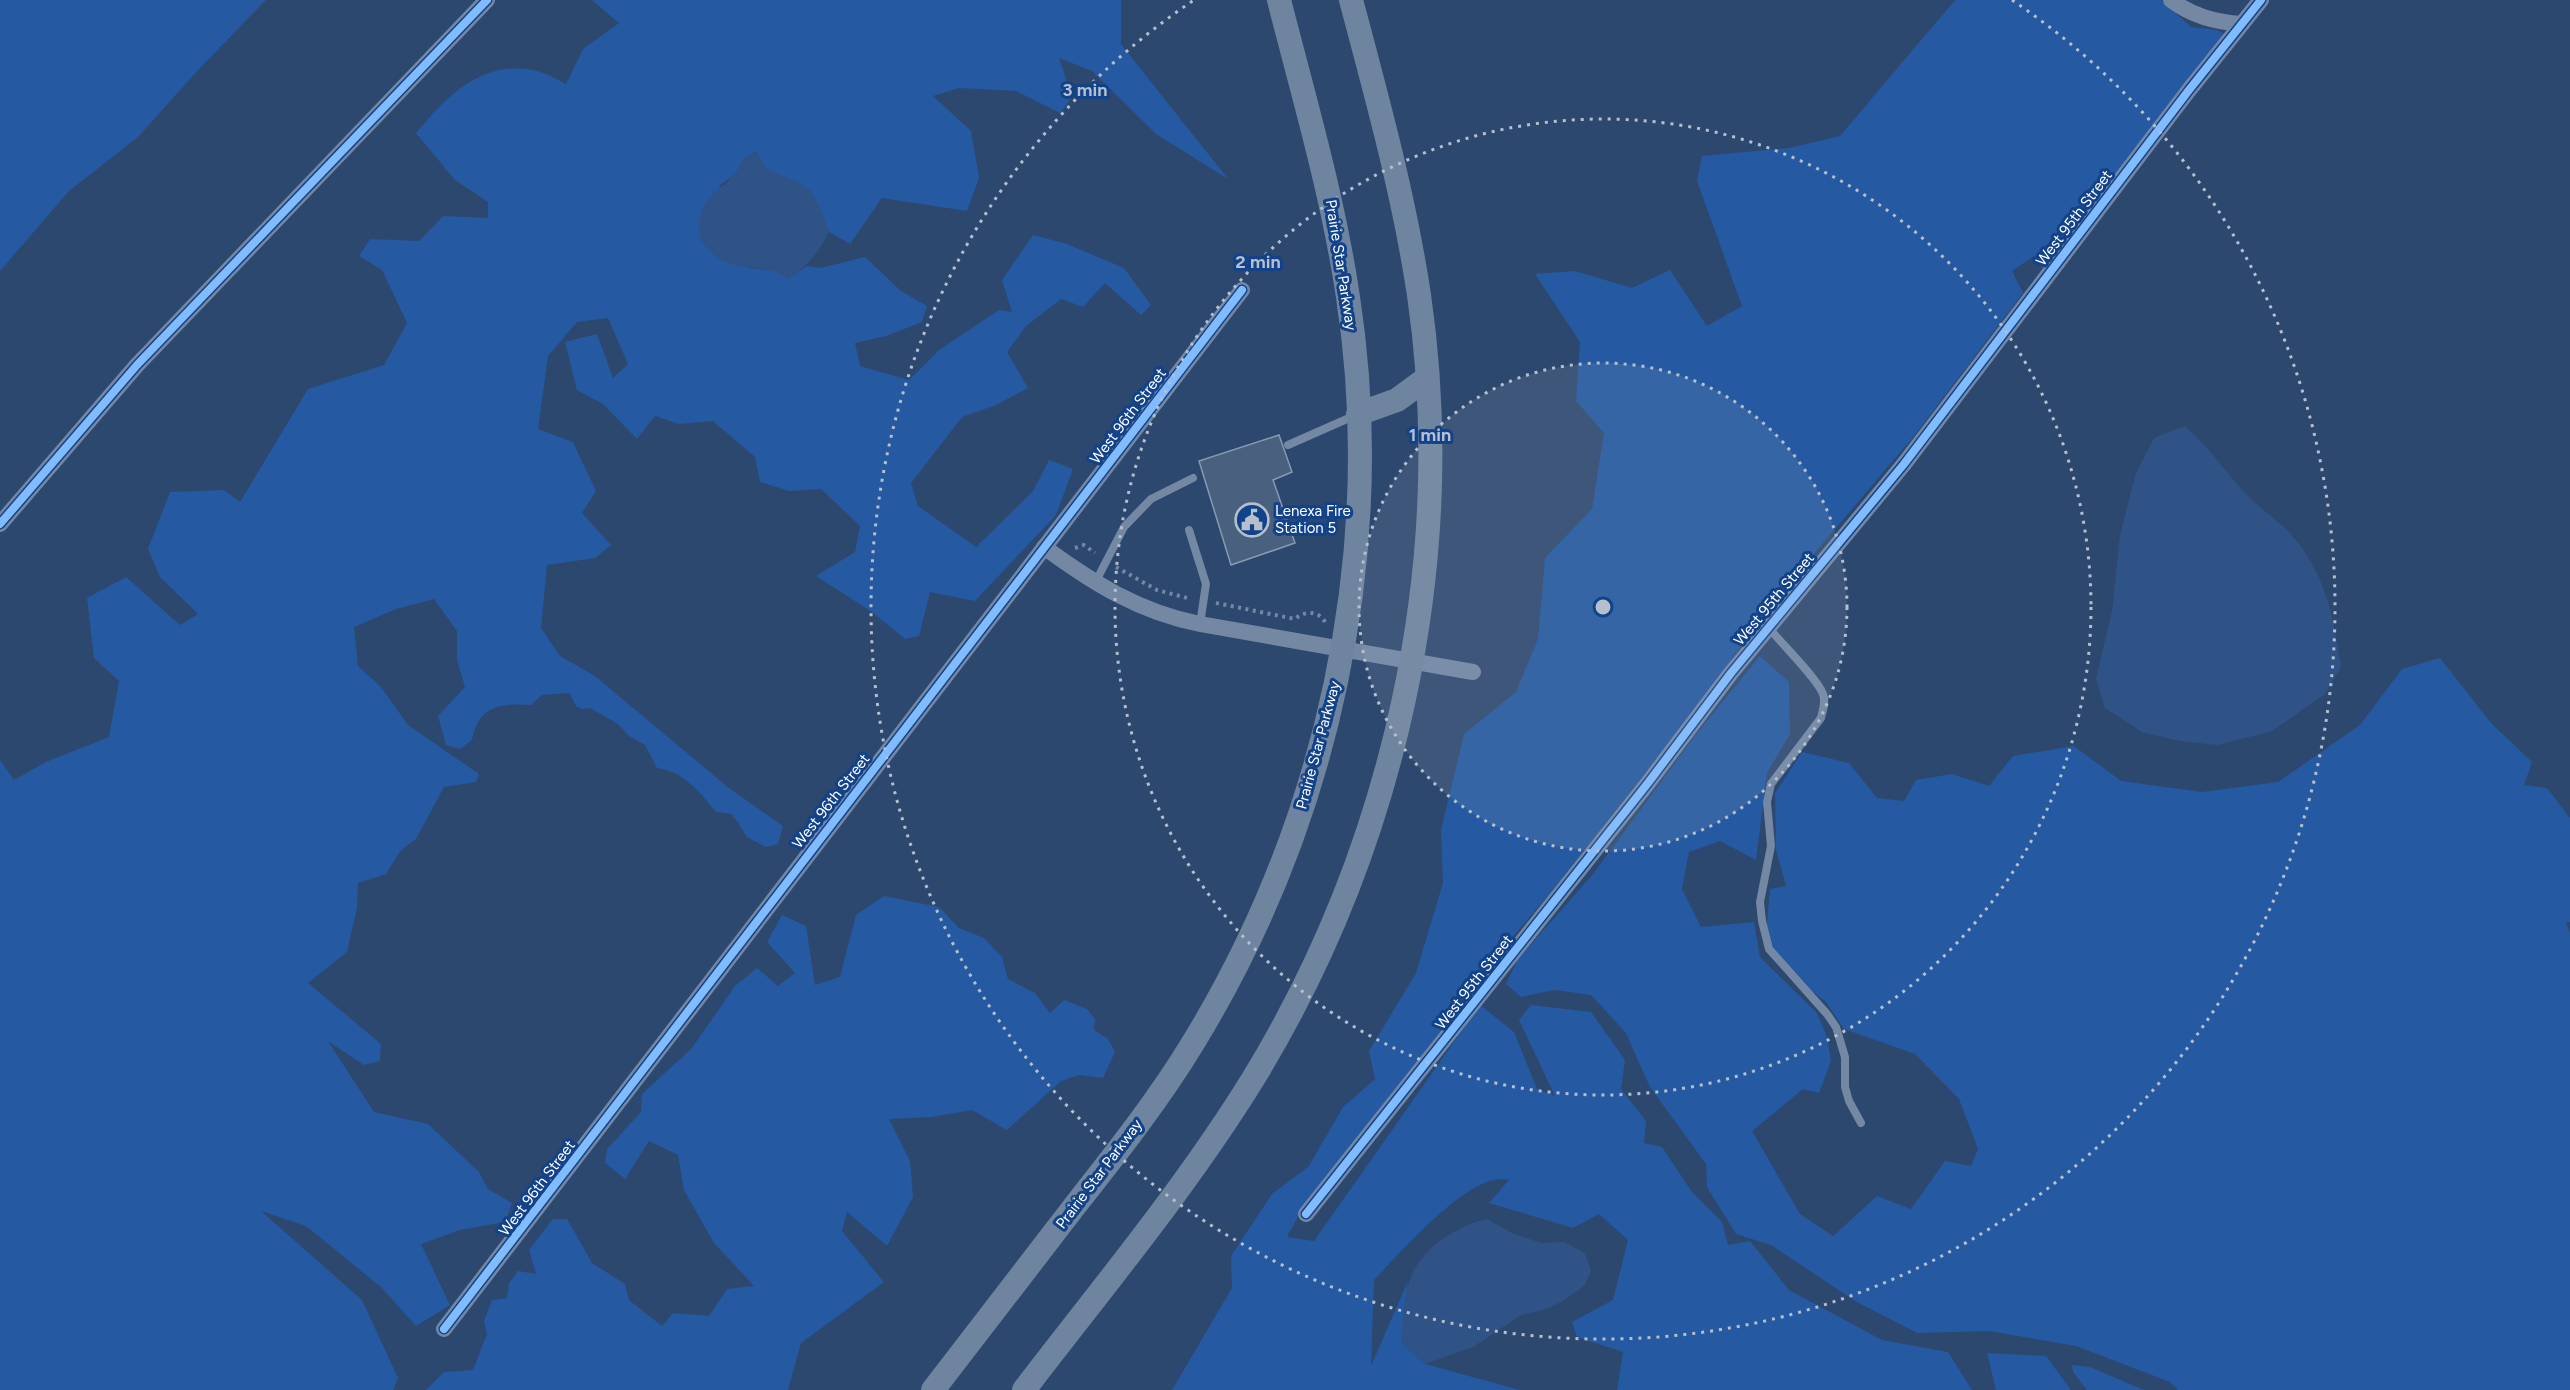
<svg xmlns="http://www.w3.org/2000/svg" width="2570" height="1390" font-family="Figtree,sans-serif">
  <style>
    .green { fill: #2559a1 }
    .water { fill: #305387 }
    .building { fill: #4a607f; stroke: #8899b2; stroke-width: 1.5 }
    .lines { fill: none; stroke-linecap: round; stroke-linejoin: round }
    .path { stroke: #7488a4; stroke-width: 4; stroke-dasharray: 3 4.5; stroke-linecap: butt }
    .lane { stroke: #7488a4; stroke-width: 8 }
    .street { stroke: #7488a4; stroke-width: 16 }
    .secondary { stroke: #6f849f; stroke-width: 24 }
    .cycleway-casing { stroke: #12438a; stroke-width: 11 }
    .cycleway { stroke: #80bcff; stroke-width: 8 }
    .ring { fill: none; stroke: #b6bfcd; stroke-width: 3; stroke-dasharray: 3 6 }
    .labels { text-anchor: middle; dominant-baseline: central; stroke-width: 6; stroke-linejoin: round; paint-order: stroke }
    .street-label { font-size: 15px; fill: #fff; stroke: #12438a }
    .poi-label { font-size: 15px; fill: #fff; stroke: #12438a; text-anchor: start }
    .centre { fill: #b6bfcd; stroke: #12438a; stroke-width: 3 }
    .ring-label { font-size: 18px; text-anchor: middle; font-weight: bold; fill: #b6bfcd; stroke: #12438a; stroke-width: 6; stroke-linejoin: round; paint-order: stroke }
  </style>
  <rect width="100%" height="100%" fill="#2d486f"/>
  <path class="green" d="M0 0H266L199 69 138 137 69 191 0 271Z
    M592 0H1121V44L1228 179 1156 134 1092 71 1059 58 1072 97 1060 113 1016 91 959 88 933 96 971 131 979 178 967 211 882 198 850 244 829 232 809 190 769 171 760 162 757 151 743 159 737 173 719 186 749 268 779 271 788 279 807 266 821 268 865 257 901 291 927 306 922 322 886 336 855 343 860 366 909 380 939 350 999 310 1012 312 1002 280 1033 235 1067 244 1124 268 1151 305 1141 315 1105 283 1083 307 1061 299 1026 326 1007 352 1028 388 996 405 962 417 911 483 918 506 976 547 1033 491 1049 460 1073 469 1056 515 975 601 930 592 919 636 905 639 872 612 816 576 855 552 860 526 821 489 789 491 760 482 755 457 713 421 679 424 655 416 637 439 603 404 577 390 565 342 597 334 613 378 628 364 608 318 577 322 548 356 538 429 573 442 596 491 582 513 611 545 595 558 547 565 541 628 560 656 595 676 729 788 783 826 778 844 766 847 747 837 732 814 716 812C701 793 683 771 657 768L645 745 629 736 618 724 590 708 582 709 576 706 569 693 542 695 531 705C501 703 478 706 472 740L460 749 446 745 438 716 465 687 457 660V631L434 599 396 609 354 627 358 666 381 687 408 725 479 774 476 782 444 787 416 839 401 850 386 874 358 883 357 908 347 952 308 983 381 1044 380 1061 364 1065 328 1041 374 1112 428 1124 479 1172 488 1189 512 1203 505 1222 460 1230 421 1244 450 1305 416 1326 381 1287 306 1226 261 1211 362 1300 398 1378 393 1390H0V760L14 780 46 762 109 737 119 681 94 658 87 598 126 577 180 625 198 614 160 577 148 549 170 492 224 490 240 502 308 389 384 365 407 323 382 270 359 256 370 239 419 241 443 216 488 218V202L455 180 416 133C447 97 479 61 532 70 543 71 556 79 566 84L583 49 619 23Z
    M1955 0H2161L2191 27 2217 30 2228 36 2044 271 2034 256 2012 271 2023 293 1914 436 1773 602 1687 720 1551 892 1487 967 1471 999 1301 1211 1287 1237 1314 1241 1480 1005 1514 1032 1537 1089 1555 1096 1519 1020 1531 1005 1591 1012 1625 1060 1621 1089 1646 1121 1644 1143 1662 1147 1692 1192 1722 1222 1728 1245 1750 1241 1789 1290 1882 1340 1948 1352 1972 1390H1617L1623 1352 1577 1337 1572 1322 1613 1300 1628 1240 1599 1214 1573 1228 1489 1203 1509 1180C1471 1169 1400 1254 1374 1280L1371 1366 1408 1281 1401 1342 1425 1364 1520 1390H1172L1232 1288 1231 1256 1272 1194 1309 1166 1343 1107 1375 1079 1369 1051 1416 973 1443 883 1441 830 1464 734 1516 692 1538 639 1545 558 1592 509 1604 433 1576 401 1580 342 1535 274 1575 271 1632 288 1670 270 1707 326 1742 306 1697 181 1702 156 1789 148 1840 136Z
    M1760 656 1789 682 1790 734 1767 773 1756 860 1720 841 1689 852 1682 889 1701 927 1754 922 1760 957 1817 1013 1827 1037 1831 1061 1819 1093 1803 1089 1752 1131 1800 1214 1833 1236 1877 1196 1911 1209 1945 1161 1971 1166 1978 1149 1959 1099 1915 1054 1844 1029 1826 1002 1783 969 1766 935 1770 889 1786 886 1776 850 1775 793 1802 752 1849 763 1877 798 1904 801 1916 780 1952 774 1989 786 2013 756 2074 746 2121 781 2202 792 2278 782 2360 725 2402 669 2440 658 2491 723 2532 762 2524 785 2547 788 2570 818V922H2566L2570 933V1390H2178L2170 1382 2076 1346 1989 1331 1917 1333 1855 1301 1771 1245 1736 1234 1707 1187 1706 1164 1650 1087 1626 1033 1591 995 1554 990 1521 997 1506 984 1518 959 1593 874 1697 733Z
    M884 896 939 907 959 928 984 938 1002 957 1008 979 1035 993 1050 1013 1064 1000 1087 1009 1095 1019 1094 1030 1108 1039 1115 1052 1103 1078 1079 1075 1061 1081 1007 1130 972 1110 931 1117 889 1119 910 1161 913 1197 887 1246 847 1212 842 1231 884 1282 801 1343 788 1390H426L444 1372 473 1370 487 1334 484 1321 492 1300 507 1298 509 1283 518 1271 536 1274 529 1250 553 1219H567L592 1263 625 1284 629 1300 662 1326 673 1313 709 1316 727 1289 754 1286 714 1243 684 1190 678 1155 649 1141 625 1179 605 1163 607 1149 641 1112 642 1094 692 1048 735 986 757 968 778 986 795 973 767 942 782 915 806 926 815 985 840 977 856 915Z
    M1987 1353 2046 1356 2071 1390H1996Z
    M2072 1365 2090 1367 2144 1390H2087L2073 1372Z"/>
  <path class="water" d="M758 151C762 178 790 173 808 189 818 198 824 219 829 232 820 252 806 267 788 279 770 264 746 271 725 262 715 258 707 247 700 240 695 185 729 196 743 159Z
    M2184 426C2210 446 2226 474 2249 497 2261 510 2278 520 2290 533 2326 574 2333 615 2341 667L2325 694 2272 731 2218 745 2180 741 2142 732 2105 708 2096 679 2112 611 2120 535 2136 473 2154 438Z
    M1487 1219 1514 1234 1541 1243 1564 1242 1585 1253 1591 1271 1584 1286 1563 1301 1543 1310 1521 1315 1473 1347 1425 1364 1401 1342C1403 1322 1403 1296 1411 1277 1422 1248 1458 1225 1487 1219Z"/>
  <path class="building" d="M1279 435 1292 472 1273 480 1295 543 1231 565 1199 461Z"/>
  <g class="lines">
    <path class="path" d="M1075 548 1084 545 1095 553
      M1116 567 1157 590 1191 599
      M1216 603 1295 619C1304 611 1318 610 1325 622"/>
    <path class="lane" d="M1288 445 1356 415
      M1189 530 1206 584 1200 624
      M1095 583 1124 527 1151 499 1193 478
      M1768 627C1781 643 1817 678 1823 694 1826 702 1823 710 1821 718L1771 784 1767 802 1771 846 1760 902 1762 921 1769 949 1827 1014 1836 1027 1845 1057V1087L1849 1101 1861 1123"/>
    <path class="street" d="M2171 0C2192 16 2215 22 2242 24
      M0 524 137 365 487 0
      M1044 547C1093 583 1139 612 1200 624L1473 672
      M1306 1214 1648 783 1731 673 1904 464 2189 90 2261 0
      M444 1329 1242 290"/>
    <path class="secondary" d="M1358 414 1397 400 1427 378
      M933 1390C981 1328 1029 1265 1077 1203 1118 1151 1159 1099 1193 1043 1328 822 1387 553 1348 297 1333 196 1304 98 1279 0
      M1024 1390C1102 1288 1185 1189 1253 1079 1394 848 1458 564 1419 295 1404 195 1377 98 1351 0"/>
    <defs>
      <path id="cycleway" d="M0 524 137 365 487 0
        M1306 1214 1648 783 1731 673 1904 464 2189 90 2261 0
        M444 1329 1242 290"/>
    </defs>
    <use href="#cycleway" class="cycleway-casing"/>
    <use href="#cycleway" class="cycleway"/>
  </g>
  <circle cx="1603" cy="607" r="244" fill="#b6bfcd" fill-opacity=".12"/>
  <g class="ring">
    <circle cx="1603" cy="607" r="244"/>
    <circle cx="1603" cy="607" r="488"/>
    <path d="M2012 0A732 732 0 1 1 1194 0"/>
  </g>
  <defs>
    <symbol id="civic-ring" viewBox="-11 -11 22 22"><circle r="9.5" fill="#12438a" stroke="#b6bfcd" stroke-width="1.5"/><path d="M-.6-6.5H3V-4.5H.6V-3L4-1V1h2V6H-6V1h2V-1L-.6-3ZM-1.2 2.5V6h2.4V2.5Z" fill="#b6bfcd"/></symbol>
  </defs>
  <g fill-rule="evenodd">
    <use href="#civic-ring" x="1233" y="501" width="38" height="38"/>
  </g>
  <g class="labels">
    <g class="street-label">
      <text transform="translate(2074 218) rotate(-53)">West 95th Street</text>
      <text transform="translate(1341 265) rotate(81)">Prairie Star Parkway</text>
      <text transform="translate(1128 416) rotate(-53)">West 96th Street</text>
      <text transform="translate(1774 599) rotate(-50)">West 95th Street</text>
      <text transform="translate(1318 745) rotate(-75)">Prairie Star Parkway</text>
      <text transform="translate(831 801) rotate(-52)">West 96th Street</text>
      <text transform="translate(1474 982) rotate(-52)">West 95th Street</text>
      <text transform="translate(1099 1174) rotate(-53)">Prairie Star Parkway</text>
      <text transform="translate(537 1188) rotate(-53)">West 96th Street</text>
    </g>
    <g class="poi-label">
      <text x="1275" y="511">Lenexa Fire<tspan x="1275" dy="17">Station 5</tspan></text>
    </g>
  </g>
  <circle cx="1603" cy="607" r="9" class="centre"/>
  <g class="ring-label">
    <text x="1085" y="96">3 min</text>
    <text x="1258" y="268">2 min</text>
    <text x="1430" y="441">1 min</text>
  </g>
</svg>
